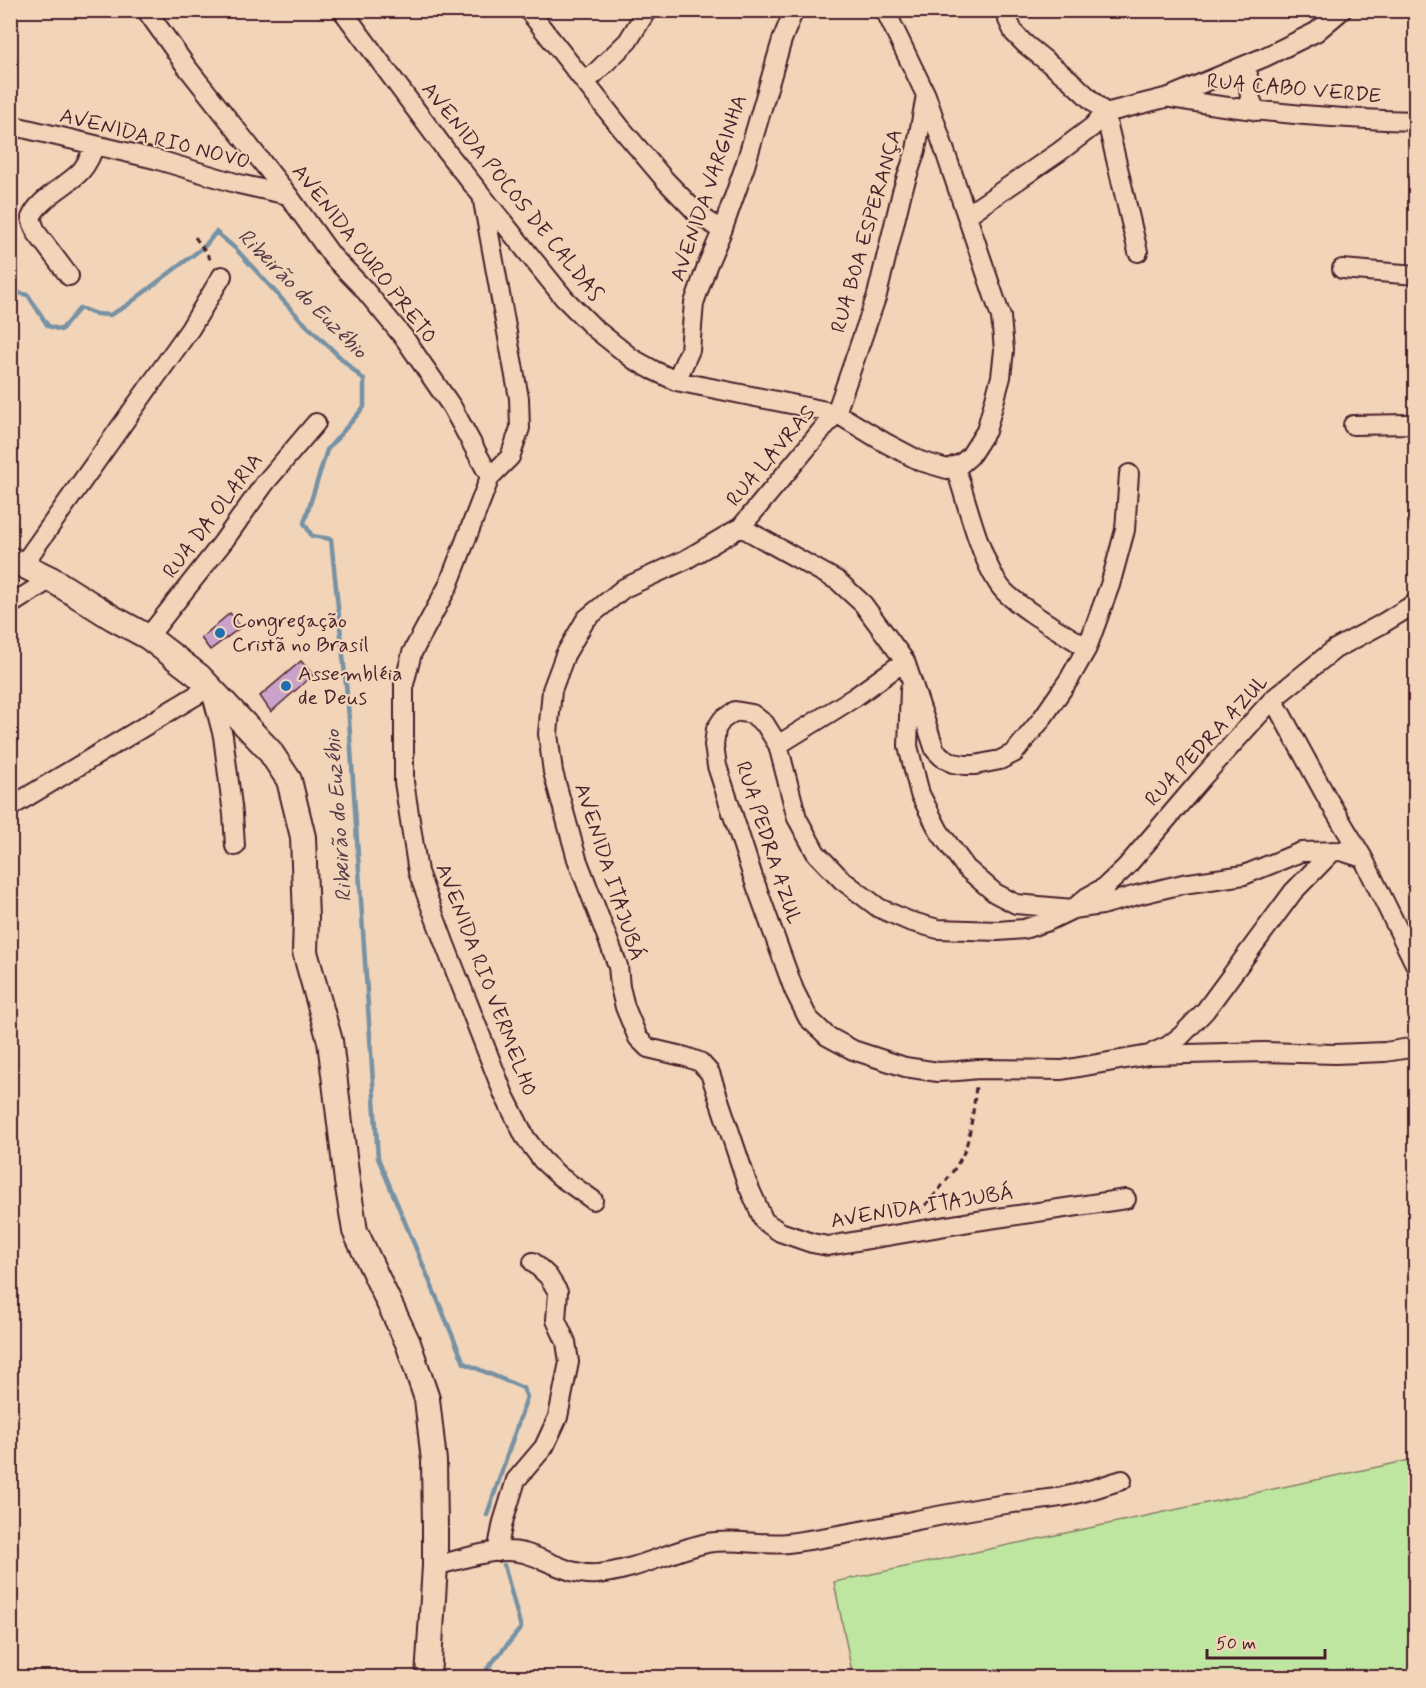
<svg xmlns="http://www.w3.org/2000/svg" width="1426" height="1688" font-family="Mynerve,sans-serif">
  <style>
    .green { fill: #bee6a1; stroke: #848266; stroke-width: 1.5 }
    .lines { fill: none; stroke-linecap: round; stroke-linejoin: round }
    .stream { stroke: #7692a4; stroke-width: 4.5 }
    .building { fill: #caa3ca; stroke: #4a1f2b; stroke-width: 1.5 }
    .minor-casing { stroke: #4a1f2b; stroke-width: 22 }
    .tertiary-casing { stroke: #4a1f2b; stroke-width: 28 }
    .path { stroke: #4a1f2b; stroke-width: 3; stroke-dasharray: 6 4.5; stroke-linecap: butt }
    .minor { stroke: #f2d4b8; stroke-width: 18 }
    .tertiary { stroke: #f2d4b8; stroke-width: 24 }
    .poi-dot { fill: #1f6fb2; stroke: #f2d4b8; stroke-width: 2 }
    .labels { text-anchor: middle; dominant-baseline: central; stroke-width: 4.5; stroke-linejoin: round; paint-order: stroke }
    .street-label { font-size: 21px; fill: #4a1f2b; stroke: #f2d4b8 }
    .poi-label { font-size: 21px; fill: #4a1f2b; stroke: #f2d4b8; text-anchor: start }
    .water-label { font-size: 22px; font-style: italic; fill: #553c49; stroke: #f2d4b8 }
  </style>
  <rect width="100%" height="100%" fill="#f2d4b8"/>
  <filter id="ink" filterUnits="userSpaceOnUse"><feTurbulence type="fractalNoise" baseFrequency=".0167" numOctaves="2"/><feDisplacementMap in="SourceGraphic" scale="12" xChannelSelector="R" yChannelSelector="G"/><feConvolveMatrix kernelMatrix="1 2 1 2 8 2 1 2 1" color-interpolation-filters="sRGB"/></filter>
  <g filter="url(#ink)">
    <path class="green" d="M1415 1459V1677H853L834 1582Z"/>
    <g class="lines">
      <path class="stream" d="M10 291 28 295 48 326 61 330 80 308 96 314 110 315 126 306 205 246 216 232 236 249 301 320 364 380V407L327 450 304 523 312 536 331 539 348 704 378 1158 464 1363 523 1388 527 1397 487 1515
        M485 1678 487 1669 521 1628 504 1565"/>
    </g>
    <path class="building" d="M230 613 241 627 210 650 201 638Z
      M301 661 313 675 271 712 260 696Z"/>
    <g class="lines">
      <defs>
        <path id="minor" d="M146 10 186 66 288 195 332 256 363 288 405 339 452 407 490 477
          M342 10 450 156 564 298 594 328 633 359 653 370 676 381 836 413 884 442 920 461 947 469 962 463 970 456 986 431 1001 377 1004 350 1001 317 926 95 885 10
          M528 10 621 128 665 180 698 214 722 231
          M1007 10 1008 20 1014 33 1025 44 1070 80 1105 113 1138 252
          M1247 65 1250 97 1256 111
          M586 82 628 41 647 10
          M926 95 916 150 902 192 877 295 836 413 741 527 685 560 624 588 586 619 565 655 552 690 548 734 553 772 577 859 618 966 620 987 625 1007 632 1024 638 1038 648 1048 686 1057 700 1062 710 1073 747 1183 764 1221 780 1232 812 1243 828 1246 970 1222 1126 1199
          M1170 98C1251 112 1333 119 1416 121
          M10 125 155 159 239 184 288 195
          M483 201 519 398 520 428 510 457 490 477 448 586 412 653 404 684V782L418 872 444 942 504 1095 525 1137 542 1160 559 1176 593 1200
          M967 215 1059 152 1092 127 1105 113 1169 97 1265 57 1316 32 1342 10
          M1342 269 1416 275
          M69 276 36 232 31 218C38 199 67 186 81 171 88 163 91 155 95 145
          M676 381 690 350 694 303 707 266 722 231 745 166 782 40 794 10
          M1353 425 1408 424 1416 428
          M955 466C966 498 983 573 1007 594 1030 615 1061 631 1087 648
          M741 527 838 581 863 604 905 661 935 750 942 757 953 763 965 765H975L1000 760 1014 753 1041 720 1070 678 1087 648 1110 585 1125 530 1129 474
          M22 566 190 329 222 276
          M1416 603 1380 625 1335 649 1273 699 1202 778 1126 867 1105 887 1087 897 1073 909 1046 922 1024 929 998 931 938 929 909 921 879 908 842 880 816 853 797 818 778 745 765 724 752 714 735 711 722 720 716 729 714 745 717 766 753 877 794 990 808 1018 827 1036 853 1050 905 1067 938 1072 958 1071 978 1069 1062 1070 1149 1055 1264 1052 1335 1054 1385 1052 1416 1047
          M10 605 51 579
          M148 637 223 542 265 483 316 423
          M910 689 908 746 920 794 939 831 966 868 995 893 1016 904 1073 909 1102 905 1137 895 1183 884 1244 875 1301 852 1341 851 1363 858
          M1273 699 1327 798 1363 858 1416 966
          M778 745 855 697 905 661
          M10 807 210 687 223 736 233 814 235 846
          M1154 1052 1168 1046 1181 1036 1205 1011 1293 892 1333 851
          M497 1552 503 1522 516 1480 544 1447 558 1417 569 1362 566 1342 556 1320 558 1292 548 1276 533 1262
          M435 1566C463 1559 496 1546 524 1553 549 1560 570 1576 597 1574 635 1571 670 1551 707 1543 734 1538 761 1546 788 1543 857 1534 925 1517 993 1506 1016 1502 1039 1501 1061 1497 1081 1494 1102 1486 1122 1480"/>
        <path id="tertiary" d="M10 559 51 579 113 618 148 637 199 676 269 750 289 780 303 837 306 918 305 952 330 1041 347 1181 355 1231 408 1343 427 1399 434 1461 435 1527V1566L428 1678"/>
      </defs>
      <use href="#minor" class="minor-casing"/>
      <use href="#tertiary" class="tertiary-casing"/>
      <path class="path" d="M195 237 213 263
        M1411 408 1416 377
        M918 1213C935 1195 953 1175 964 1152 971 1135 974 1105 976 1086"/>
      <use href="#minor" class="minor"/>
      <use href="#tertiary" class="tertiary"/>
    </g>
  </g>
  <g class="poi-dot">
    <circle cx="220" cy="633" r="6"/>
    <circle cx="286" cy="686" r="6"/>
  </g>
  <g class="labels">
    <g class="street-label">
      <text transform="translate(1294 89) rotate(5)">RUA CABO VERDE</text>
      <text transform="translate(155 139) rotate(14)">AVENIDA RIO NOVO</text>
      <text transform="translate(709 188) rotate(-71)">AVENIDA VARGINHA</text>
      <text transform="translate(512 192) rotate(51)">AVENIDA POCOS DE CALDAS</text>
      <text transform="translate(867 231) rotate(-74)">RUA BOA ESPERANÇA</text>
      <text transform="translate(364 254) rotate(52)">AVENIDA OURO PRETO</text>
      <text transform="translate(771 456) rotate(-50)">RUA LAVRAS</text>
      <text transform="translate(213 516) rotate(-53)">RUA DA OLARIA</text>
      <text transform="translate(1207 741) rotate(-47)">RUA PEDRA AZUL</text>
      <text transform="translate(768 843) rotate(72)">RUA PEDRA AZUL</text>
      <text transform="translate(609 872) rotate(72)">AVENIDA ITAJUBÁ</text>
      <text transform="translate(486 980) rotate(69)">AVENIDA RIO VERMELHO</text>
      <text transform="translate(922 1207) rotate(-9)">AVENIDA ITAJUBÁ</text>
    </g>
    <g class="poi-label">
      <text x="232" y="621">Congregação<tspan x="232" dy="24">Cristã no Brasil</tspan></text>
      <text x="298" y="674">Assembléia<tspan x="298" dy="24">de Deus</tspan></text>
    </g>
    <g class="water-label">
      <text transform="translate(302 294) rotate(45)">Ribeirão do Euzébio</text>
      <text transform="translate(339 816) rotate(-94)">Ribeirão do Euzébio</text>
    </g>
  </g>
  <rect width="1426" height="1688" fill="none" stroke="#f2d4b8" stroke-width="36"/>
  <rect x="18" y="18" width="1390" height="1652" fill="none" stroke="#4a1f2b" stroke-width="2" filter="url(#ink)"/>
  <path d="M1207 1649v9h118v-9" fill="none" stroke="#4a1f2b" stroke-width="3"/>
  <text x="1216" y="1649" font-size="18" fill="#4a1f2b" stroke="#f2d4b8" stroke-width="4.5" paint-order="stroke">50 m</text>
</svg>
